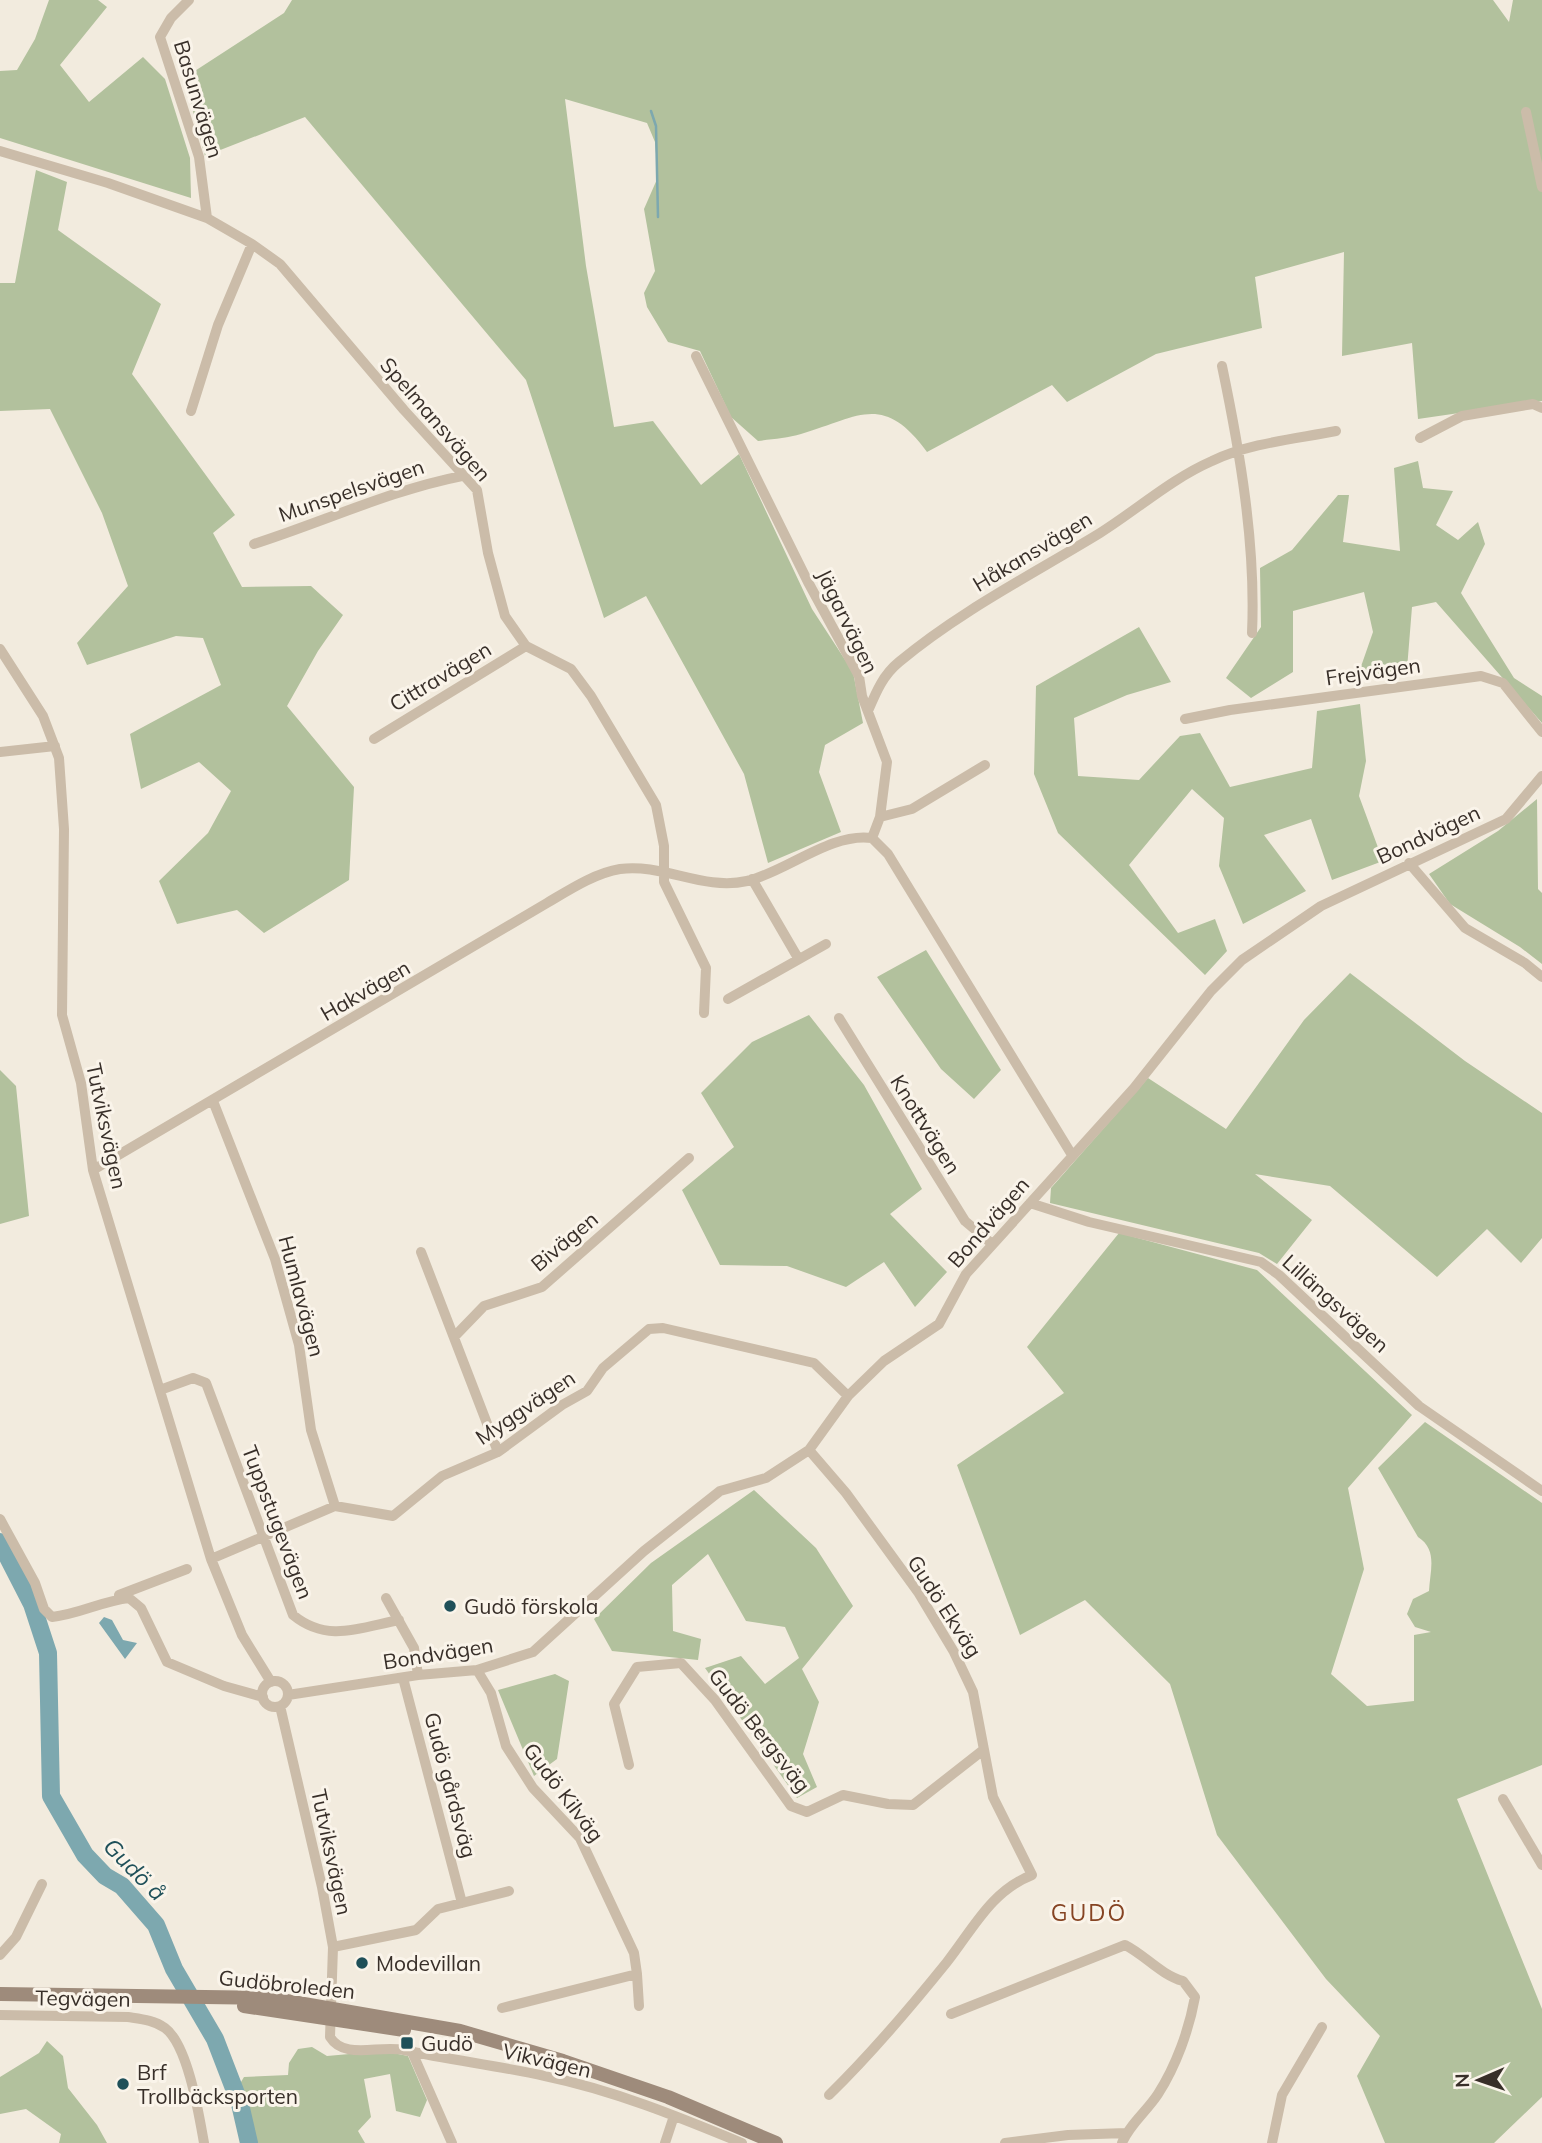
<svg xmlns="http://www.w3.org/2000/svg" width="1542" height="2143" font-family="Mulish,sans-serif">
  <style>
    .green { fill: #b2c19d }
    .water { fill: #7da8af }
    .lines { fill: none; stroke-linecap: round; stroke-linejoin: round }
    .stream { stroke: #7da8af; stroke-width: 2.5 }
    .river { stroke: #7da8af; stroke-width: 18 }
    .street { stroke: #cbbca9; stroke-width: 10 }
    .secondary { stroke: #9e8b7b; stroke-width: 14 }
    .poi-dot { fill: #1f5059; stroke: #faf4ea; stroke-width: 2.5 }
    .labels { text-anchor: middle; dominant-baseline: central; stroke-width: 6; stroke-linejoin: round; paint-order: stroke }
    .street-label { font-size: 21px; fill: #382f29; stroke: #faf4ea }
    .poi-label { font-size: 21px; fill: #382f29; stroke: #faf4ea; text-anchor: start }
    .water-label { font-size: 23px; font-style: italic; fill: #1f5059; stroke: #faf4ea }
    .neighbourhood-label { font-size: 23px; letter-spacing: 2px; fill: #864423; stroke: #faf4ea }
  </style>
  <rect width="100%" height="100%" fill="#f2ebde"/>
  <path class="green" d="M49 0H98L107 7 60 65 89 102 143 57 165 79 190 158 191 198 0 138V71L17 70 35 39Z
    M292 0H1493L1509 22 1513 0H1542V401L1418 419 1412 343 1342 356 1344 252 1255 277 1262 328 1156 354 1067 402 1052 385 927 452C883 392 859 417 801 434 788 438 772 439 758 441L731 417 700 351 668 342 647 307 644 293 655 271 644 209 658 177 655 142 647 123 565 99 586 266 614 427 653 421 701 485 739 454 812 609 853 672 863 723 825 745 819 772 841 832 768 863 744 774 646 596 604 618 526 380 305 117 205 156 184 78 284 13Z
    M36 170 67 182 58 230 161 304 132 374 235 515 213 533 242 587 311 586 343 615 318 651 287 706 354 787 349 880 264 933 237 910 177 924 159 881 208 833 231 791 199 762 141 789 130 734 221 685 203 638 176 636 87 665 77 643 128 586 102 513 50 409 0 411V283H15Z
    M1418 461 1423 488 1453 491 1436 525 1458 540 1478 522 1485 544 1461 593 1514 678 1542 696V723L1436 602 1412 607 1407 669 1357 678 1373 632 1364 592 1293 611V672L1251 698 1226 678 1261 627 1260 568 1292 550 1338 495H1349L1343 542 1400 551 1394 468Z
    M1139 627 1171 682 1127 695 1074 718 1078 776 1139 780 1180 736 1200 733 1230 787 1312 768 1317 711 1360 704 1366 761 1359 796 1383 861 1332 880 1311 819 1264 835 1306 891 1243 924 1219 866 1224 818 1192 789 1129 865 1178 933 1215 919 1227 951 1205 975 1058 833 1034 774 1036 686Z
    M1537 799 1538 889 1542 893V964L1520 947 1450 904 1429 874 1498 831Z
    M926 950 1001 1070 974 1099 941 1069 877 977Z
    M1350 973 1465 1061 1542 1113V1238L1521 1263 1487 1229 1437 1277 1330 1186 1255 1174 1312 1220 1277 1264 1259 1253 1050 1203 1051 1188 1148 1078 1226 1129 1304 1020Z
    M809 1015 864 1085 922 1189 890 1214 947 1272 915 1307 884 1262 846 1287 787 1266 720 1265 682 1190 734 1147 701 1093 752 1042Z
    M0 1070 16 1086 29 1216 0 1224Z
    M1119 1233 1257 1270 1412 1415 1348 1488 1364 1569 1331 1674 1367 1706 1414 1701V1635L1431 1632 1415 1627 1407 1614 1413 1599 1429 1591C1430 1570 1438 1550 1418 1537L1378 1468 1425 1422 1542 1503V1765L1457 1799 1542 2009V2097L1494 2143H1385L1357 2076 1380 2036 1326 1979 1217 1835 1170 1684 1085 1600 1020 1635 957 1465 1064 1393 1027 1347Z
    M754 1490 816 1548 853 1606 802 1669 819 1702 803 1754 817 1787 797 1798 705 1668 741 1656 765 1684 799 1658 785 1627 746 1621 708 1554 672 1585 673 1631 701 1639 698 1660 612 1651 594 1619 651 1563Z
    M555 1674 569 1681 557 1759 534 1776 498 1690Z
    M47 2041 63 2056 68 2088 97 2125 107 2143H59L61 2134 26 2109 0 2114V2077L39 2053Z
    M312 2047 327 2056 383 2051 408 2056 427 2100 420 2117 396 2111 390 2074 364 2079 371 2117 358 2131 365 2143H257L238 2087 244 2077 288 2075 289 2063 298 2049Z"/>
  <path class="water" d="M104 1617 112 1620 123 1640 137 1643 125 1659 99 1623Z"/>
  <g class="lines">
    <path class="stream" d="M651 111 656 126 658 217"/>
    <path class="river" d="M0 1542 32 1604 48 1653 51 1796 85 1855 105 1876 122 1886 156 1925 174 1969 215 2039 240 2104 249 2143"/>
    <path class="street" d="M189 0 171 18 160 37 199 157 207 218
      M1526 112 1542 187
      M0 151 108 183 207 218 252 244 280 264 404 410 477 490 488 553 505 616 526 646 571 669 591 696 656 805 664 846V882L706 968 704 1013
      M696 356 808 582 859 676 862 696 887 762 880 817 872 838 888 854 1072 1155
      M1222 366C1240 452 1256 545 1252 633
      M191 411 218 325 252 244
      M1420 438 1462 416 1533 404 1542 408
      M254 544C323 522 391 490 462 476
      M0 649 43 716 59 758 64 829 62 1015 81 1083 93 1170 211 1559 242 1635 271 1682
      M868 711C876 692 883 675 899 662 960 611 1033 574 1100 533 1138 509 1171 479 1212 461 1250 443 1295 439 1336 431
      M1185 719 1230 710 1481 676 1503 683 1542 732
      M374 739 526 646
      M0 752 55 746
      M880 817 912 809 985 765
      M1409 863 1465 928 1525 963 1542 977
      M752 879 798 958
      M728 999 826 944
      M839 1018 965 1221 991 1243
      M213 1101 275 1259 299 1345 311 1430 335 1506
      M93 1170 547 903C569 890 595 873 620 869 663 863 703 891 747 881 786 872 831 832 872 838
      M1030 1203 1089 1222 1261 1262 1279 1275 1419 1406 1542 1491
      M421 1252 498 1452
      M455 1336 484 1306 542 1287 689 1158
      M160 1390 193 1378 206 1383 293 1615C327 1643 359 1628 399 1620
      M809 1450 846 1493 918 1592 954 1652 973 1692 993 1797 1032 1875C991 1891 973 1929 947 1962 910 2008 872 2053 829 2095
      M0 1519 35 1583 44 1609 52 1617C80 1614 102 1601 129 1598L141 1608 167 1662 224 1686 263 1697
      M211 1559 335 1506 393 1516 442 1476 498 1452 562 1405 587 1391 603 1368 649 1329 663 1328 814 1363 848 1396
      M119 1595 187 1569
      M386 1598 414 1648 418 1675
      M477 1670 491 1693 506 1746 533 1788 580 1838 634 1953 637 1974 502 2008
      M403 1678 462 1903
      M262 1694a13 13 0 1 1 26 0a13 13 0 1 1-26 0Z
      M288 1695 418 1675 477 1670 533 1652 644 1551 720 1491 766 1478 809 1450 848 1396 884 1361 939 1324 966 1274 1134 1088 1211 991 1242 960 1321 906 1506 819 1542 776
      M280 1706 322 1887 333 1947 330 2037C344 2060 378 2045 404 2050 451 2060 499 2066 545 2076 613 2090 679 2117 742 2143
      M629 1765 614 1704 637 1667 681 1663 715 1700 791 1806 807 1812 843 1795 888 1804 913 1805 982 1751
      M1503 1799 1542 1865
      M333 1947 416 1930 438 1909 509 1891
      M0 1955 16 1937 42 1884
      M637 1974 639 2006
      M951 2014 1125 1945C1145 1955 1161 1975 1183 1981L1195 1997C1189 2030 1176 2066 1158 2094 1147 2111 1129 2125 1122 2143
      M0 2015 128 2017C141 2019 154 2020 165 2028 188 2045 199 2115 204 2143
      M412 2052 452 2143
      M665 2143 674 2116
      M1005 2143 1068 2135 1126 2133
      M1272 2143 1282 2095 1322 2027"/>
    <path class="secondary" d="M0 1994 269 1998 460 2031 563 2061 668 2097 776 2143
      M244 2006 404 2030"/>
  </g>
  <g class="poi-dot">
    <circle cx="450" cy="1606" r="7"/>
    <circle cx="362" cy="1963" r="7"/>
    <rect x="400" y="2036" width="14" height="14" rx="3.5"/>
    <circle cx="123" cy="2084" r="7"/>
  </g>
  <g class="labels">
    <g class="street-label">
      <text transform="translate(199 99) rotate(73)">Basunvägen</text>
      <text transform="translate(436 419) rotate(49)">Spelmansvägen</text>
      <text transform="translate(351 490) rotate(-19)">Munspelsvägen</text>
      <text transform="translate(1032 551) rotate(-31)">Håkansvägen</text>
      <text transform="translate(848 621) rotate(64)">Jägarvägen</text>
      <text transform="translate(1373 671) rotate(-8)">Frejvägen</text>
      <text transform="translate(440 676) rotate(-31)">Cittravägen</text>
      <text transform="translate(1428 834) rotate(-25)">Bondvägen</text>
      <text transform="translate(365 990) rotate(-30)">Hakvägen</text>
      <text transform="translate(926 1124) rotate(58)">Knottvägen</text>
      <text transform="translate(107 1126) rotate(78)">Tutviksvägen</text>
      <text transform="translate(988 1222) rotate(-49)">Bondvägen</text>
      <text transform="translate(564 1241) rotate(-40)">Bivägen</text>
      <text transform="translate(302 1296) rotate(75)">Humlavägen</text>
      <text transform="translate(1336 1303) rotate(42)">Lillängsvägen</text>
      <text transform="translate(525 1407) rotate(-34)">Myggvägen</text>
      <text transform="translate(278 1522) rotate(69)">Tuppstugevägen</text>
      <text transform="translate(945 1606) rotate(57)">Gudö Ekväg</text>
      <text transform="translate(438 1653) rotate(-9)">Bondvägen</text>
      <text transform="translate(760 1730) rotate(52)">Gudö Bergsväg</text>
      <text transform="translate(451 1785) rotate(75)">Gudö gårdsväg</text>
      <text transform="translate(564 1792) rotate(53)">Gudö Kilväg</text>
      <text transform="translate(332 1852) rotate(78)">Tutviksvägen</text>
      <text transform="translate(287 1984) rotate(6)">Gudöbroleden</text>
      <text transform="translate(83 1998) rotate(1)">Tegvägen</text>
      <text transform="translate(547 2060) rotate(13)">Vikvägen</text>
    </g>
    <g class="poi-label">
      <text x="464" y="1606">Gudö förskola</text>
      <text x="376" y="1963">Modevillan</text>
      <text x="421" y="2043">Gudö</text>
      <text x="137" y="2072">Brf<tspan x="137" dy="24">Trollbäcksporten</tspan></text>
    </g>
    <g class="water-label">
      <text transform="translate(135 1869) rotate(45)">Gudö å</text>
    </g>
    <g class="neighbourhood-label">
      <text x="1089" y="1912">GUDÖ</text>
    </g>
  </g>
  <g transform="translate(1479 2080) rotate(268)" stroke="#faf4ea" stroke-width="5" paint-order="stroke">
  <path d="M0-5L12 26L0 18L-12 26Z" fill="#382f29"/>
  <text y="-10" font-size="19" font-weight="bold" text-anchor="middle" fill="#382f29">N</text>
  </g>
</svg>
